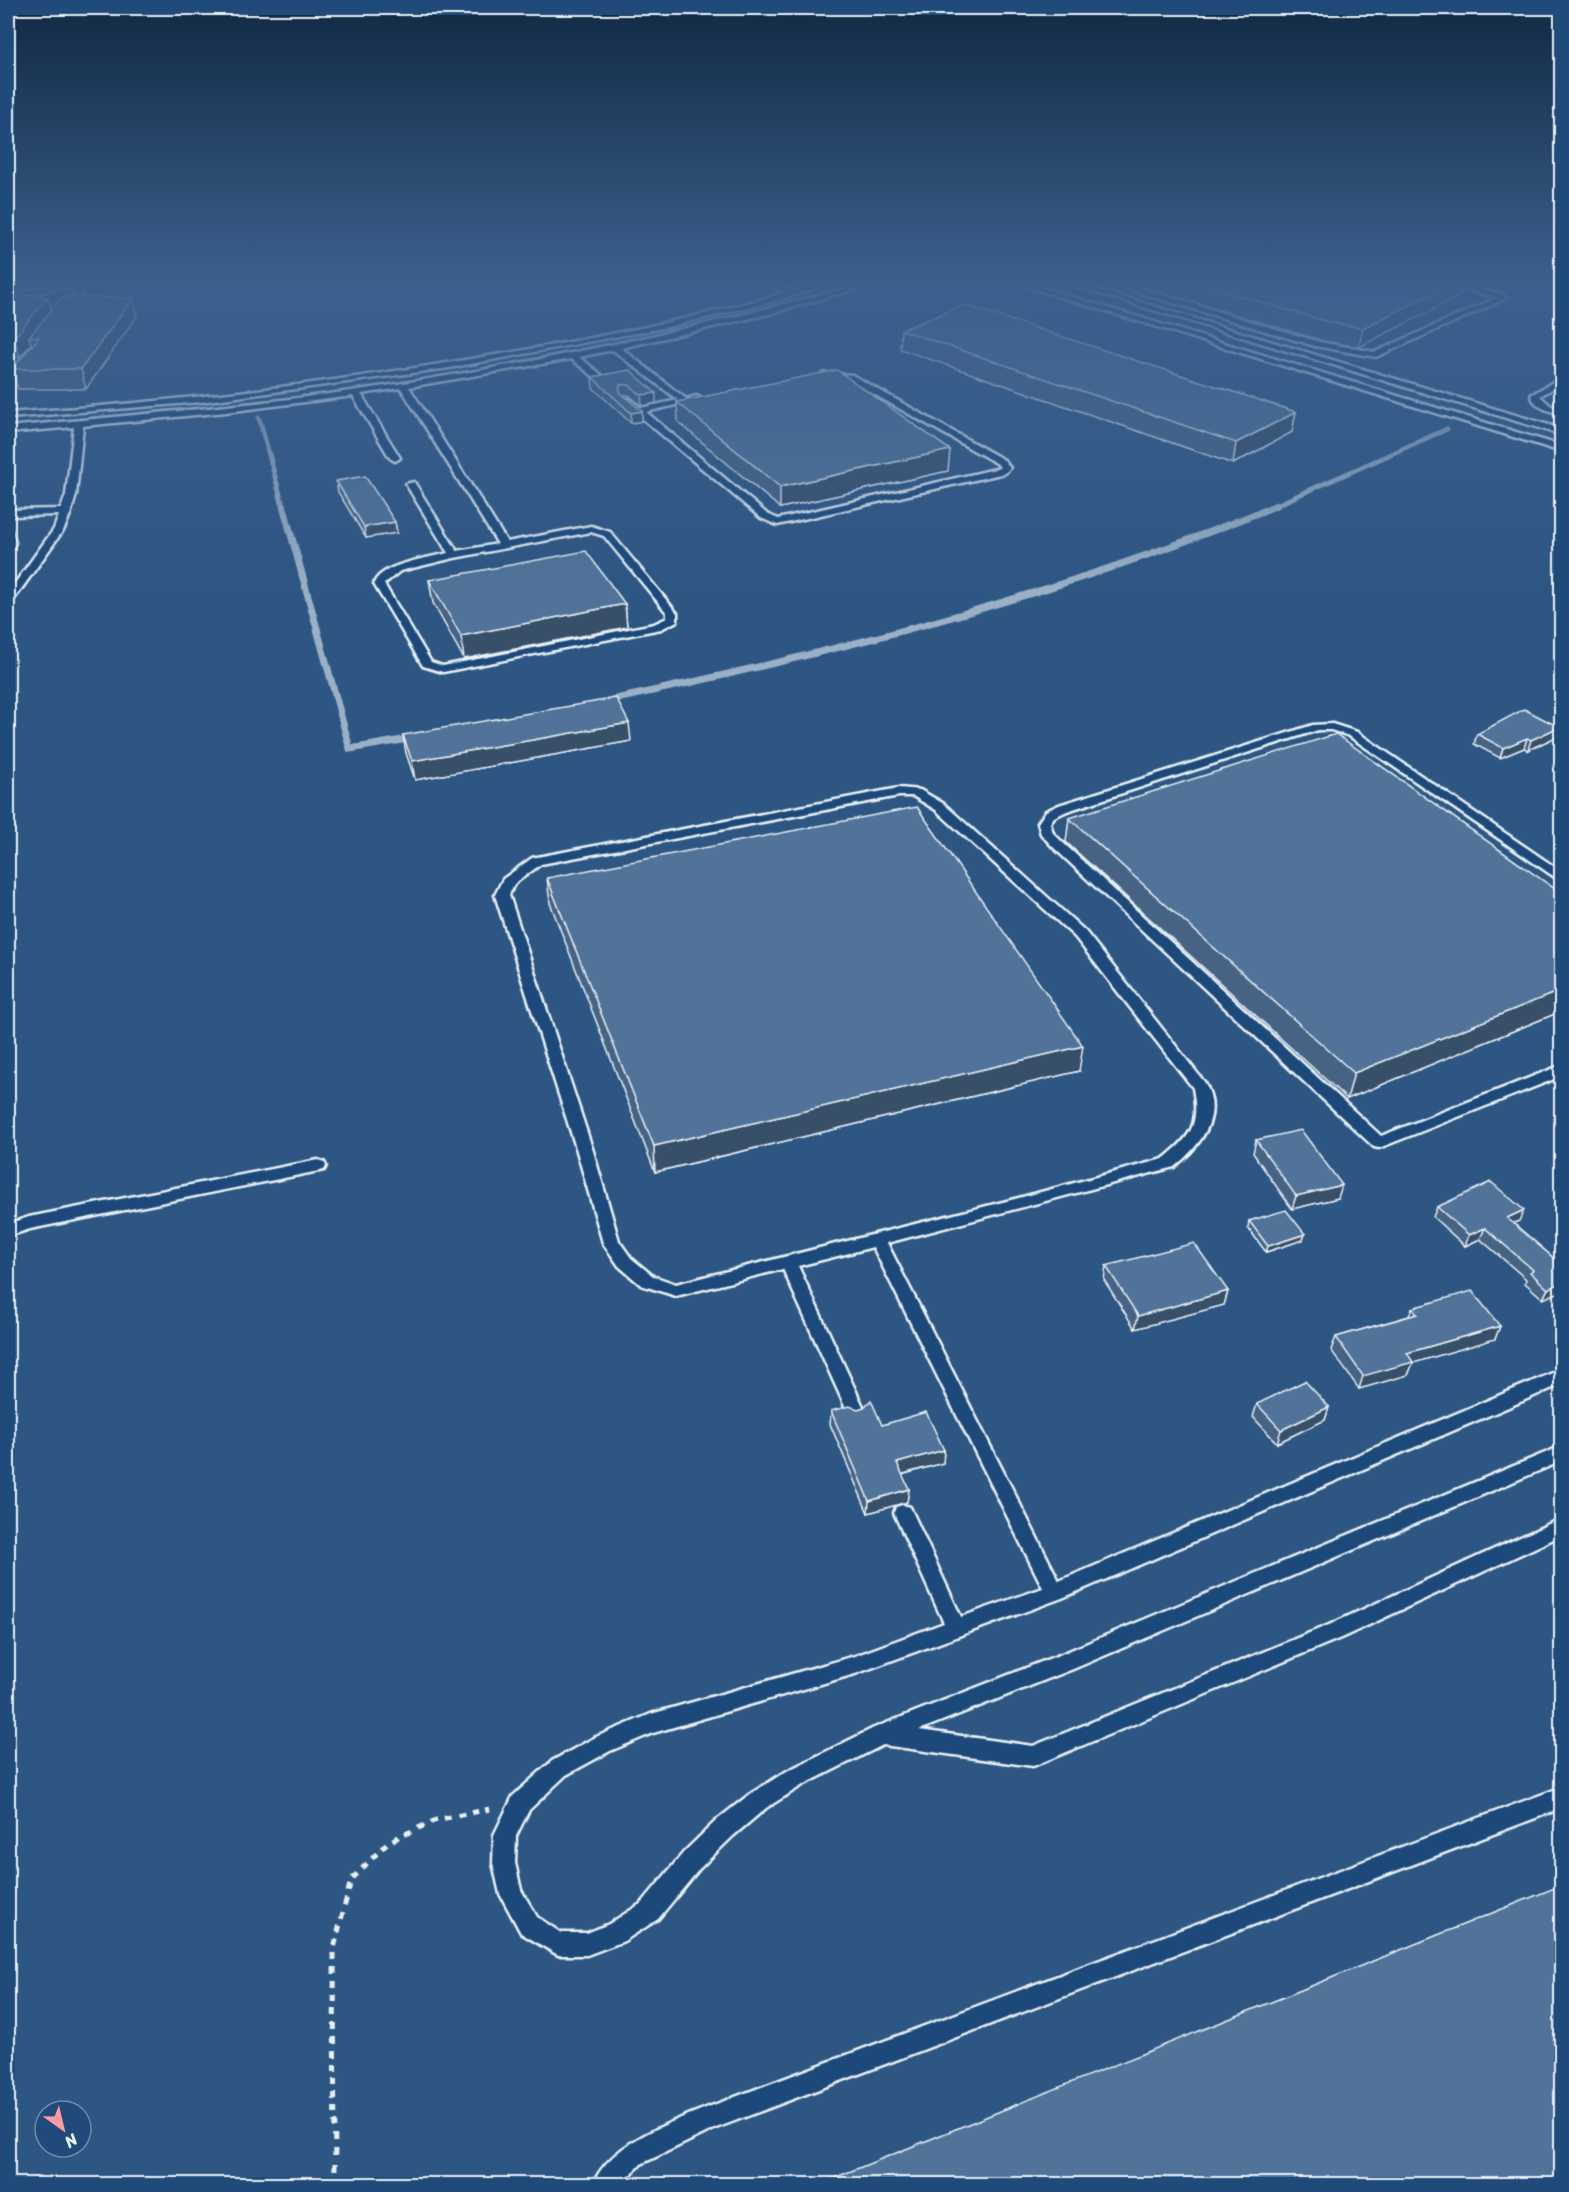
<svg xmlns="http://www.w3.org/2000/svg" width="1569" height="2192" font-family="Sriracha,sans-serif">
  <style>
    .built { fill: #2e5683; fill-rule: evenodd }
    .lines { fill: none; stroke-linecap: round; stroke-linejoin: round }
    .stream-far1 { stroke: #9ab0c7; stroke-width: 5 }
    .stream { stroke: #9ab0c7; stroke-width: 7 }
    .lane-casing { stroke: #e8f1f8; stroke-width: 5 }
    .path { stroke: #e8f1f8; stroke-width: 5; stroke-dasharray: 7 7; stroke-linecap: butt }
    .lane { fill: #1f4a7a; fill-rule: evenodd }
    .wall { fill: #466384; stroke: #e8f1f8; stroke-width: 1.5 }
    .shaded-wall { fill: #39506b; stroke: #e8f1f8; stroke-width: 1.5 }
    .building { fill: #517399; stroke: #e8f1f8; stroke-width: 1.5 }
  </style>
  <rect width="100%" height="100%" fill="#1f4a7a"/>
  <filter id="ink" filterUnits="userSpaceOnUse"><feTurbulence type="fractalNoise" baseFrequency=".0167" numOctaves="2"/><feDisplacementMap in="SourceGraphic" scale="12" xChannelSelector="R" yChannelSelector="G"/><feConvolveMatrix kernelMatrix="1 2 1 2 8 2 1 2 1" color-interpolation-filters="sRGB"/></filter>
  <g filter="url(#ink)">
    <path class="built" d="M8 283H1561V2184H8ZM45 2111H81V2147H45Z"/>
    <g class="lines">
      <path class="stream-far1" d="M259 418 283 506
        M1274 506 1447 429"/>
      <path class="stream" d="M283 505 350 749 414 738
        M607 701C836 652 1061 595 1277 505"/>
      <defs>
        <path id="lane" d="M62 283H75L83 293 68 314 61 312 75 293 69 286 8 299V295Z
          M764 283C775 282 782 289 793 290 805 291 819 282 832 283L778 300 667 327 449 368 201 402 8 418V413C163 403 318 385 471 359 577 342 682 322 785 293Z
          M864 283H876L769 314 621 348 686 399 697 396 701 399 646 412 767 514 778 519 1000 468 998 464 847 379 821 378V374L824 373 852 375 1004 460 1010 468 1005 473 777 525 761 518 624 403V399H630L641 408 678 400 613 350 579 357 604 377 605 379 601 382 571 359 409 387 507 542 591 526 610 532 677 613V621L661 629 443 672 423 666 374 584C379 564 430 558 448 553L406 484 414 482 457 551 498 544 401 388 361 394 400 458 395 461 390 458 353 396 226 412 83 426 76 495 71 512 64 529 12 602 8 603V593L54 529 59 515 8 516V510L61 509 66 495 74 427 8 433V427C117 416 227 408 337 393 514 368 691 331 864 283ZM591 532 604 536 667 613V618L654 624 443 666 431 662 384 584 400 571 454 558Z
          M1015 283H1026L1562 446V452Z
          M1065 283H1076L1562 429V435Z
          M1132 283H1143L1137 287 1319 342 1375 352 1497 298 1447 283H1459L1504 295 1505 299 1376 357 1315 346 1131 290 1129 285Z
          M22 359 29 361 11 382H8V375Z
          M1562 377V383L1540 396 1551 406 1562 409V414C1549 411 1535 408 1531 395Z
          M1332 724 1357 732 1562 872V882L1349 736 1331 730H1318L1067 811 1054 817 1050 823 1053 833 1061 841 1381 1136 1562 1065V1076L1379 1148 1374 1147 1053 847 1041 834 1038 823 1046 811 1059 805 1313 725Z
          M899 788 920 790 944 804 1085 931 1205 1083C1224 1117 1199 1147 1174 1167L887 1243 1059 1581 1562 1369V1384L1062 1598 855 1674 653 1733 610 1751 566 1775 529 1810 516 1836 515 1863 521 1890 537 1917 561 1933H587L609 1924 642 1903 684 1852 717 1820 750 1794 787 1771 874 1728 1059 1655 1562 1446V1461L1073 1669 919 1730 1033 1746 1329 1625 1562 1518V1535L1343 1637 1033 1766 883 1745 803 1785 766 1808 733 1836 700 1868 658 1919 624 1941 587 1955H558L521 1933 500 1894 493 1863 494 1835 513 1796 552 1761 596 1737 651 1714 855 1656 944 1623 894 1513 896 1507 903 1505 910 1507 961 1617 1043 1588 873 1247 798 1266 866 1413 863 1418 857 1420 851 1418 848 1413 783 1269 676 1296 641 1285 619 1266 603 1243 577 1151 495 895 503 879 532 858ZM899 796H913L936 810 1075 937 1193 1088C1200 1125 1191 1137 1163 1159L1015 1199 676 1284 653 1276 631 1258 619 1241 593 1151 509 895 514 884 541 864Z
          M318 1160 324 1162 326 1166 324 1170 30 1229 8 1236V1224L29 1217Z
          M1562 1787V1808L716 2128 641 2164 622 2184H593C611 2142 672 2122 711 2106Z"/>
      </defs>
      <use href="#lane" class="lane-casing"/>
      <path class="path" d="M335 2184 334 1948 351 1880 388 1842 436 1820 490 1809"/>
      <use href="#lane" class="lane"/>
    </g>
    <path class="wall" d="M1162 283H1463L1460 296 1359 347 1324 341 1160 292Z
      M8 295H42L43 297H48L52 310 137 316 86 389H18L12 369 31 346V344L20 357H8Z
      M901 330 1296 412 1292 432 1233 464 900 349Z
      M630 370 656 403 642 406 629 395H623L642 411V421L631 423 593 388 592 377Z
      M677 402 948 471 780 508 678 422Z
      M336 481 395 522 397 533 366 538 338 492Z
      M429 580 625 604 627 627 464 659 433 603Z
      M1559 727 1556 737 1528 750 1524 748 1500 758 1474 744 1477 734Z
      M403 735 631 741 415 780 406 753Z
      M1069 818 1562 894V1011L1347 1099 1066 842Z
      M547 878 1079 1071 655 1172 550 903Z
      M1256 1140 1338 1198 1292 1209 1253 1153Z
      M1437 1207 1519 1221 1513 1223 1556 1260H1562L1543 1299 1525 1283 1526 1279 1480 1239 1465 1246 1433 1217Z
      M1249 1221 1305 1234 1303 1240 1266 1252 1248 1228Z
      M1106 1266 1228 1291 1224 1305 1135 1329 1104 1280Z
      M1412 1308 1500 1326 1495 1339 1413 1363 1408 1375 1359 1389 1331 1350 1336 1337 1409 1316Z
      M1257 1404 1329 1407 1325 1420 1277 1443 1253 1417Z
      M831 1411 882 1425 944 1450 943 1463 902 1475 909 1489 907 1502 868 1513 830 1424Z"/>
    <path class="shaded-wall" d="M1454 283H1463L1460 296 1359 347 1363 328Z
      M42 295 44 302 48 297 54 316 29 337 31 344 20 357 14 338Z
      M133 298 137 316 86 389 81 369Z
      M656 393V403L642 406 641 395Z
      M642 411V421L631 423V413Z
      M1296 412 1292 432 1233 464 1236 443Z
      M950 450 948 471 780 508V487Z
      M395 522 397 533 366 538 364 527Z
      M11 526 17 543 8 556V532Z
      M625 604 627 627 464 659 461 636Z
      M629 723 631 741 415 780 412 761Z
      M1559 727 1556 737 1528 750 1531 740Z
      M1527 738 1524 748 1500 758 1503 748Z
      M1562 990V1011L1347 1099 1354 1073Z
      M1083 1046 1079 1071 655 1172 654 1146Z
      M1342 1185 1338 1198 1292 1209 1296 1196Z
      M1524 1210 1519 1221 1502 1228 1507 1218Z
      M1485 1228 1480 1239 1465 1246 1469 1235Z
      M1305 1234 1303 1240 1266 1252 1268 1246Z
      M1562 1282V1291L1543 1299 1548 1289Z
      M1228 1291 1224 1305 1135 1329 1138 1316Z
      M1500 1326 1495 1339 1413 1363 1408 1375 1359 1389 1363 1376 1407 1353Z
      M1329 1407 1325 1420 1277 1443 1281 1430Z
      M944 1450 943 1463 896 1476 897 1463Z
      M909 1489 907 1502 868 1513 869 1501Z"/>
    <path class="building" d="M1195 283H1454L1363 328 1328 322Z
      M8 295H42L40 297H48L14 338H8Z
      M62 297 133 298 81 369H12L39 337H29Z
      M964 305 1296 412 1236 443 901 330Z
      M630 370 656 393 641 395 629 385H620V392L642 411 631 413 592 377Z
      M837 370 950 450 780 487 677 402Z
      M365 476 395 522 364 527 336 481Z
      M586 551 625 604 461 636 429 580Z
      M616 698 629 723 412 761 403 735Z
      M1524 709 1559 727 1531 740 1527 738 1503 748 1477 734Z
      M1336 734 1562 894V990L1354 1073 1069 818Z
      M917 807 1083 1046 654 1146 547 878Z
      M1301 1130 1342 1185 1296 1196 1256 1140Z
      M1491 1182 1524 1210 1507 1218 1556 1260 1559 1258 1562 1260V1282L1548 1289 1530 1272 1533 1270 1485 1228 1469 1235 1437 1207Z
      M1286 1210 1305 1234 1268 1246 1249 1221Z
      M1194 1243 1228 1291 1138 1316 1106 1266Z
      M1472 1291 1500 1326 1407 1353 1413 1362 1363 1376 1336 1337 1417 1314 1412 1308Z
      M1305 1381 1329 1407 1281 1430 1257 1404Z
      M871 1400 882 1425 926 1412 944 1450 897 1463 909 1489 869 1501 831 1411 849 1406 858 1409 864 1407Z
      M1562 1885V2184H819Z"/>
  </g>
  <linearGradient id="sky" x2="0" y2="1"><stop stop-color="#112943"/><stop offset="0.48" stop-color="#3c608d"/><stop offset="1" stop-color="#3c608d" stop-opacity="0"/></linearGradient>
  <rect width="1569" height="590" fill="url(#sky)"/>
  <rect width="1569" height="2192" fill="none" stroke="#1f4a7a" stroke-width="30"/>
  <rect x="15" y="15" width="1539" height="2162" fill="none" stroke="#e8f1f8" stroke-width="2" filter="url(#ink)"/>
  <g transform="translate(63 2129) rotate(146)"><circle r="28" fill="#1f4a7a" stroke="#6f8dac" stroke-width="1.5"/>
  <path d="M0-4.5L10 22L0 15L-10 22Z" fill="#ff9aa2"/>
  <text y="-9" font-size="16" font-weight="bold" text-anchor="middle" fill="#e8f1f8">N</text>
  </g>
</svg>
